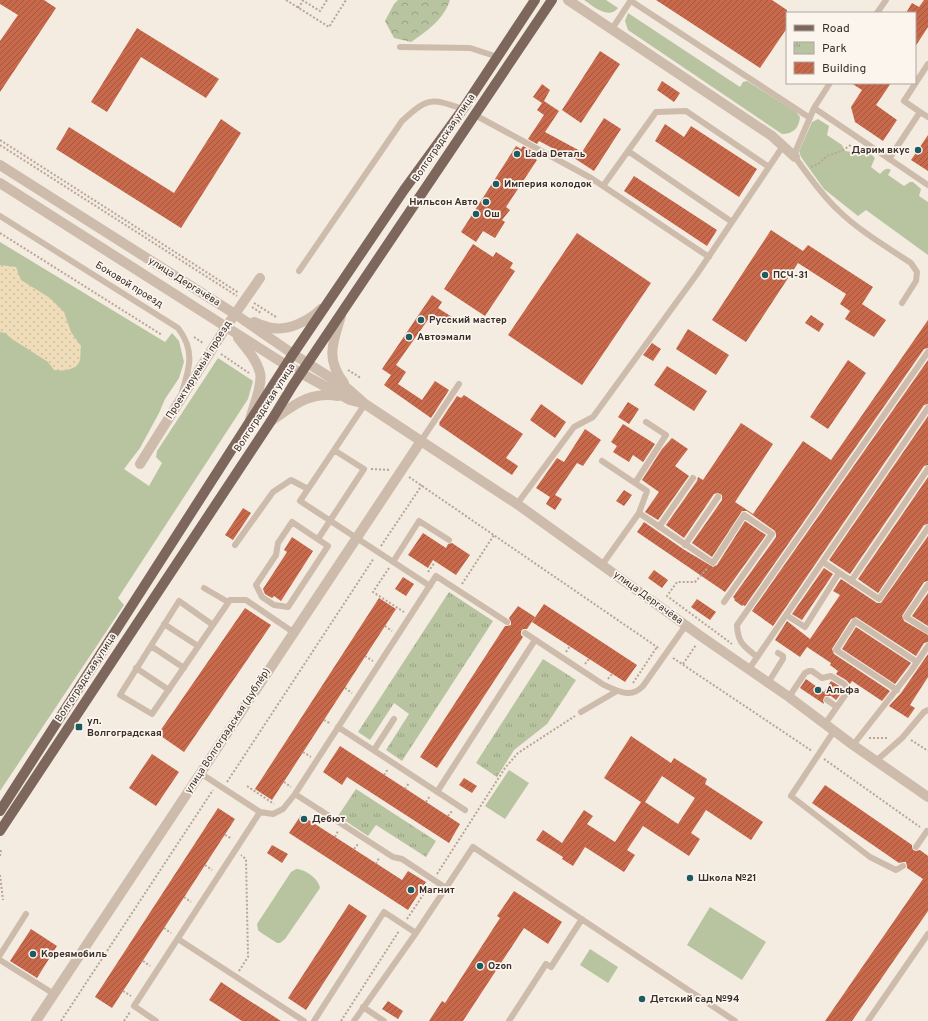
<svg xmlns="http://www.w3.org/2000/svg" width="928" height="1021" font-family="Overpass,sans-serif">
  <style>
    .green { fill: #b8c4a0 }
    .forest { fill: url(#forest-crowns) }
    .sand { fill: url(#sand-dots) }
    .park { fill: url(#park-tufts) }
    .building { fill: url(#building-hatch); fill-rule: evenodd }
    .lines { fill: none; stroke-linecap: round; stroke-linejoin: round }
    .path { stroke: #b9a596; stroke-width: 2; stroke-dasharray: 2 2; stroke-linecap: butt }
    .service { stroke: #cdbbac; stroke-width: 6 }
    .minor { stroke: #cdbbac; stroke-width: 10 }
    .tertiary { stroke: #cdbbac; stroke-width: 10 }
    .primary { stroke: #7d675c; stroke-width: 10 }
    .poi-dot { fill: #1f5a5e; stroke: #fbf5ee; stroke-width: 1.5 }
    .labels { text-anchor: middle; dominant-baseline: central; stroke-width: 3.5; stroke-linejoin: round; paint-order: stroke }
    .street-label { font-size: 10px; fill: #3b302b; stroke: #fbf5ee }
    .poi-label { font-size: 10px; font-weight: bold; fill: #3b302b; stroke: #fbf5ee; text-anchor: start }
  </style>
  <defs>
    <pattern id="forest-crowns" width="20" height="18" patternUnits="userSpaceOnUse"><rect width="20" height="18" fill="#b8c4a0"/><path d="M2 6a3 3 0 1 1 6 0M12 15a3 3 0 1 1 6 0" fill="none" stroke="#97a083"/></pattern>
    <pattern id="sand-dots" width="8" height="8" patternUnits="userSpaceOnUse"><rect width="8" height="8" fill="#efdcb8"/><path d="M2 2h.1M6 6h.1" fill="none" stroke="#cebd9e" stroke-width="1.8" stroke-linecap="round"/></pattern>
    <pattern id="park-tufts" width="24" height="20" patternUnits="userSpaceOnUse"><rect width="24" height="20" fill="#b8c4a0"/><path d="M3 7l-1-3M5 7V3M7 7l1-3M15 17l-1-3M17 17v-4M19 17l1-3" fill="none" stroke="#97a083"/></pattern>
    <pattern id="building-hatch" width="6" height="6" patternUnits="userSpaceOnUse"><rect width="6" height="6" fill="#c8694b"/><path d="M-1 1l2-2M0 6l6-6M5 7l2-2" fill="none" stroke="#a4573f"/></pattern>
  </defs>
  <rect width="100%" height="100%" fill="#f4ebe1"/>
  <path class="green" d="M584 0H606L618 8C608 20 593 6 584 0Z
    M628 13 740 87 743 82 747 81 796 112 800 117C799 128 793 134 782 134L628 30 625 21Z
    M818 119 829 126 827 135 842 145 845 151 852 152 860 156 865 152 870 153 875 158 871 167 880 174C884 170 886 167 891 170L888 175 904 186 910 182H913L921 189 919 196 928 202V255L866 210 858 216 824 189 801 157 799 151 812 122Z
    M0 242 165 342 172 333 179 341 184 362 179 378 165 399 159 413 140 448 124 469 149 486 162 463 156 457 157 451 218 358 253 381 248 399 118 598 124 605 0 791Z
    M509 770 529 783 505 819 485 806Z
    M296 869C305 869 319 879 320 888L285 939 280 943H277L260 932 258 930 257 924 291 872Z
    M710 907 766 942 742 980 687 945Z
    M590 949 618 967 608 983 580 965Z"/>
  <path class="forest" d="M398 0H450C444 19 427 31 411 42L394 38 385 21 394 4Z"/>
  <path class="sand" d="M0 265 16 267 21 280 50 298 64 312 71 332 81 346C80 351 81 355 80 360 77 371 62 371 54 370L48 362 12 339 5 333 0 332Z"/>
  <path class="park" d="M449 592 493 621 402 761 386 750 409 714 394 703 370 740 358 732Z
    M543 659 576 680 547 724 514 750 497 777 476 763Z
    M356 789 436 841 426 857 376 825 368 836 338 816Z"/>
  <path class="building" d="M0 0H44L56 8 0 92V41L18 15 0 4Z
    M656 0H772L787 10V28L760 68Z
    M924 0H928V27L915 47V13H906L912 3 919 7Z
    M137 28 219 79 206 98 141 57 107 112 91 102Z
    M600 51 620 64 581 123 562 110Z
    M662 81 680 93 674 102 657 90Z
    M851 83H891L876 105 897 120 883 141 855 122 851 107 862 90Z
    M542 84 550 90 544 101 559 111 545 132 582 152 604 118 621 129 594 171 574 158 573 159 539 141 537 144 528 139 544 115 537 110 542 103 533 97Z
    M221 119 241 133 181 228 56 149 69 127 174 193Z
    M665 124 684 137 691 126 757 169 739 197 655 141Z
    M928 135V171L911 160Z
    M516 146 521 149 523 146 532 151 530 155 537 160 506 207 510 210 502 220 505 222 495 238 483 231 476 242 461 232Z
    M634 176 717 230 707 246 624 191Z
    M771 230 803 251 808 245 873 287 862 304 886 320 874 337 845 319 850 311 840 304 846 294 798 263 746 342 712 320Z
    M577 233 651 283 582 385 508 335Z
    M473 244 493 257 496 252 513 263 510 268 515 271 485 316 444 289Z
    M432 295 442 302 438 308 452 317 447 324 432 314 396 365 406 372 398 384 422 400 435 381 449 390 431 418 384 385 391 375 382 369Z
    M811 315 824 324 819 332 805 323Z
    M928 320V348L924 349 745 606 743 605 742 606 734 600 735 599 733 597 776 537V534L775 531 747 511H742L712 557 692 543 722 500V495L718 493 714 494 684 538 666 525 697 481 698 477 703 480 741 423 773 444 735 502 753 514 803 441 831 460Z
    M688 329 729 355 716 375 676 349Z
    M652 343 661 349 653 361 643 355Z
    M848 360 866 373 828 429 810 417Z
    M928 360V404L924 405 773 626 752 611Z
    M667 366 707 391 694 411 654 385Z
    M464 395 523 434 506 458 518 466 512 475 439 425 440 424 439 423 457 396 461 398Z
    M628 402 639 409 629 424 618 417Z
    M541 404 566 422 555 438 530 420Z
    M928 416V465L924 466 850 574 829 560Z
    M623 424 655 444 643 462 633 455 629 462 613 452 617 446 611 442Z
    M585 429 601 440 583 466 577 463 555 495 562 499 555 510 546 504 550 497 536 488 557 458 564 462Z
    M672 438 688 449 675 466 689 476 658 520 645 512 659 492 642 480 662 449Z
    M928 477V524L924 525 878 593 858 579Z
    M624 490 632 495 624 506 616 501Z
    M243 508 251 513 233 540 225 535Z
    M745 521 766 535 725 592 637 532 644 522 683 549 713 567 717 565Z
    M423 533 446 548 448 544 452 543 470 555 456 575 433 560 428 568 408 555Z
    M928 536V581L924 582 902 616 904 621 928 635V642L924 643 916 656 856 617 851 619 832 649 834 654 890 691 882 701 852 681 850 684 846 680 836 674 838 671 830 665 831 663 807 647 800 657 775 640 787 621 810 639 840 595 833 591 841 579 877 603H881Z
    M292 537 313 551 281 601 274 596 272 598 265 594 263 589 287 552 284 550Z
    M824 568 833 574 802 620 792 614Z
    M654 570 668 580 662 588 648 578Z
    M403 577 414 584 406 596 395 589Z
    M928 593V626L912 616Z
    M379 598 396 609 272 800 255 789Z
    M697 599 716 612 710 620 691 607Z
    M544 604 637 665 625 682 532 622Z
    M518 606 535 617 527 629H523L521 631V635L523 637 437 768 420 757 505 626H507L511 625V622L509 618Z
    M245 608 271 625 184 752 158 734Z
    M856 627 911 663 895 684 842 649Z
    M928 654V677L910 705 915 708 908 718 889 706 901 693Z
    M806 679 824 692 831 681 841 687 842 689V692L836 700 831 696H825L823 700 824 704 800 688Z
    M631 736 671 763 674 758 707 779 705 784 763 822 751 840 706 810 691 833 700 839 689 856 643 826 627 850 635 855 624 872 585 847 573 866 562 859 563 857 536 840 543 830 562 843 584 810 593 816 587 824 615 842 641 802 604 778ZM662 776 695 798 678 824 645 802Z
    M340 746 460 824 449 843 347 777 342 785 323 772Z
    M152 754 179 772 156 806 129 788Z
    M464 778 477 786 472 793 459 785Z
    M825 785 912 845V847L913 850 916 851 920 850 928 856V911L852 1021H825L923 879 907 868V866L906 862H903L899 863 812 803Z
    M218 808 235 819 112 1008 95 997Z
    M301 815 402 880 408 871 426 882 408 910 289 833Z
    M272 845 288 854 282 863 267 853Z
    M514 891 562 922 548 944 524 928 463 1021H429L442 1001 445 1003 500 918 497 916Z
    M349 904 367 916 306 1010 288 998Z
    M31 929 57 946 37 978 10 961Z
    M221 982 236 992 281 1021H242L209 1000Z
    M388 1001 403 1011 398 1019 382 1009Z"/>
  <g class="lines">
    <path class="path" d="M286 0 329 27 346 0
      M302 0 320 11 327 0
      M298 8 303 1
      M0 140 239 293
      M0 145 237 296
      M811 167 818 164 827 156 842 151 852 144
      M0 233 162 335
      M254 303 276 317
      M252 307 261 313
      M194 337 203 343
      M221 354 249 373
      M348 370 361 378
      M371 469 391 470
      M409 477 660 649
      M381 546 422 485
      M389 568 373 592 404 612
      M707 569 695 582H677L667 596 732 644
      M428 572 435 562
      M462 584 494 535
      M385 626 392 631
      M566 652 570 646
      M365 656 373 661
      M673 658 812 751
      M585 664 589 659
      M683 664 696 645
      M608 679 612 674
      M633 683 657 647
      M345 688 352 693
      M324 720 331 724
      M869 738H889
      M911 740 928 751
      M303 752 311 757
      M824 759 920 827
      M384 775 388 769
      M227 782 374 558
      M284 782 291 787
      M247 786 274 804
      M405 789 409 783
      M426 802 430 796
      M448 816 452 811
      M314 823 318 818
      M225 835 232 839
      M335 837 338 831
      M354 849 358 844
      M0 856 1 850
      M376 864 379 858
      M205 865 212 870
      M437 874 505 768 518 753 575 716
      M0 875 3 900
      M184 897 191 902
      M407 919 429 886
      M164 928 171 933
      M143 961 150 966
      M239 971 248 957 246 859 241 855
      M123 991 131 996
      M61 1021 213 790
      M124 1021 130 1012
      M341 1021 399 931"/>
    <path class="service" d="M631 1 810 118
      M877 13 886 0
      M612 29 631 0
      M400 47 470 48 498 57
      M830 83 814 108 928 185
      M814 108 796 150 795 157C808 175 821 194 838 210 858 230 887 247 911 263L917 272 916 281 902 303
      M920 112 928 117
      M475 115 591 178 603 186 628 151 732 222 697 274 593 417 574 427 517 504
      M628 151 656 112 686 111 769 167
      M889 159 920 112 904 101 928 64
      M603 186 709 257
      M0 216 178 328C195 350 190 367 182 392
      M732 222 783 146
      M299 271 402 121C428 97 431 98 463 109
      M365 404 300 501 430 586
      M421 441 459 384
      M635 483 666 435 646 422
      M639 513 713 563 744 515 772 534 724 602
      M292 522 328 546 288 607 274 605 262 597 256 585 276 555 278 543Z
      M659 527 693 478
      M318 539 364 469 334 450
      M235 545 273 492 291 480 308 489
      M685 545 718 497
      M393 562 419 521 449 540
      M823 562 879 599 928 528
      M602 565 639 513 647 491 602 461
      M851 581 928 469
      M928 585 906 617 928 631
      M204 588 228 602
      M786 615 805 627 839 573
      M164 624 198 646
      M213 625 179 601 120 695 152 714 230 600H246L293 632
      M525 633 604 685C618 691 631 699 643 686L686 625
      M151 646 184 668
      M757 657C744 646 738 644 737 625L928 352
      M136 668 169 690
      M749 669 928 408
      M768 683 783 659V656L778 653
      M897 690 836 650 855 621 917 662
      M789 697 805 673 809 671H812L822 678 831 676 844 684 847 688 846 694 825 724
      M827 700 837 707
      M581 712 617 691
      M338 727 465 810
      M834 731 791 796 870 857 896 870 903 866
      M853 745 911 671 928 646
      M374 750 394 719
      M876 761 902 738 924 712 928 710
      M437 792 535 640
      M295 794 393 857 402 859 446 888
      M260 812 273 814 283 809 295 794 436 576 507 622
      M916 847 927 831
      M178 939 304 1021
      M0 955 26 914
      M0 960 54 994
      M363 1007 384 1021
      M156 1021 134 1006 260 812 200 773
      M314 1021 384 912 416 933
      M354 1021 416 933 473 847 735 1021
      M509 1021 546 964 551 967 582 919
      M868 1021 928 934"/>
    <path class="minor" d="M568 0 772 136 795 157
      M0 165 235 314 293 354
      M0 183 286 365
      M254 322C259 324 266 327 272 328 289 331 310 320 321 309
      M238 338C246 348 257 360 260 373 263 385 253 407 250 420
      M140 464 226 327 260 278
      M36 1021 421 441"/>
    <path class="tertiary" d="M341 316C333 342 325 359 344 383
      M293 354 347 388 365 404 421 441 517 504 702 637 789 697 853 745 928 797
      M286 365 350 400 365 404
      M271 421C293 406 309 391 338 396"/>
    <path class="primary" d="M0 811 293 354 404 190 463 109 535 0
      M0 831 271 421 293 385 552 0"/>
  </g>
  <g class="poi-dot">
    <circle cx="918" cy="150" r="4"/>
    <circle cx="517" cy="154" r="4"/>
    <circle cx="496" cy="184" r="4"/>
    <circle cx="486" cy="202" r="4"/>
    <circle cx="476" cy="214" r="4"/>
    <circle cx="765" cy="275" r="4"/>
    <circle cx="421" cy="320" r="4"/>
    <circle cx="409" cy="337" r="4"/>
    <circle cx="818" cy="690" r="4"/>
    <rect x="75" y="723" width="8" height="8" rx="2"/>
    <circle cx="304" cy="819" r="4"/>
    <circle cx="690" cy="878" r="4"/>
    <circle cx="411" cy="890" r="4"/>
    <circle cx="33" cy="954" r="4"/>
    <circle cx="480" cy="966" r="4"/>
    <circle cx="642" cy="999" r="4"/>
  </g>
  <g class="labels">
    <g class="street-label">
      <text transform="translate(444 138) rotate(-56)">Волгоградская улица</text>
      <text transform="translate(184 282) rotate(32)">улица Дергачёва</text>
      <text transform="translate(129 285) rotate(32)">Боковой проезд</text>
      <text transform="translate(199 370) rotate(-58)">Проектируемый проезд</text>
      <text transform="translate(265 408) rotate(-57)">Волгоградская улица</text>
      <text transform="translate(648 598) rotate(36)">улица Дергачёва</text>
      <text transform="translate(86 678) rotate(-57)">Волгоградская улица</text>
      <text transform="translate(228 731) rotate(-57)">улица Волгоградская (дублёр)</text>
    </g>
    <g class="poi-label">
      <text x="910" y="150" text-anchor="end">Дарим вкус</text>
      <text x="525" y="154">Lada Dеталь</text>
      <text x="504" y="184">Империя колодок</text>
      <text x="478" y="202" text-anchor="end">Нильсон Авто</text>
      <text x="484" y="214">Ош</text>
      <text x="773" y="275">ПСЧ-31</text>
      <text x="429" y="320">Русский мастер</text>
      <text x="417" y="337">Автоэмали</text>
      <text x="826" y="690">Альфа</text>
      <text x="87" y="721">ул.<tspan x="87" dy="12">Волгоградская</tspan></text>
      <text x="312" y="819">Дебют</text>
      <text x="698" y="878">Школа №21</text>
      <text x="419" y="890">Магнит</text>
      <text x="41" y="954">Кореямобиль</text>
      <text x="488" y="966">Ozon</text>
      <text x="650" y="999">Детский сад №94</text>
    </g>
  </g>
  <rect x="786" y="12" width="130" height="72" fill="#fbf5ee" stroke="#aea6a0"/>
  <rect x="794" y="25" width="20" height="6" fill="#7d675c" stroke="#aea6a0"/>
  <text x="822" y="32" font-size="12" fill="#3b302b">Road</text>
  <rect x="794" y="42" width="20" height="12" fill="url(#park-tufts)" stroke="#aea6a0"/>
  <text x="822" y="52" font-size="12" fill="#3b302b">Park</text>
  <rect x="794" y="62" width="20" height="12" fill="url(#building-hatch)" stroke="#aea6a0"/>
  <text x="822" y="72" font-size="12" fill="#3b302b">Building</text>
</svg>
